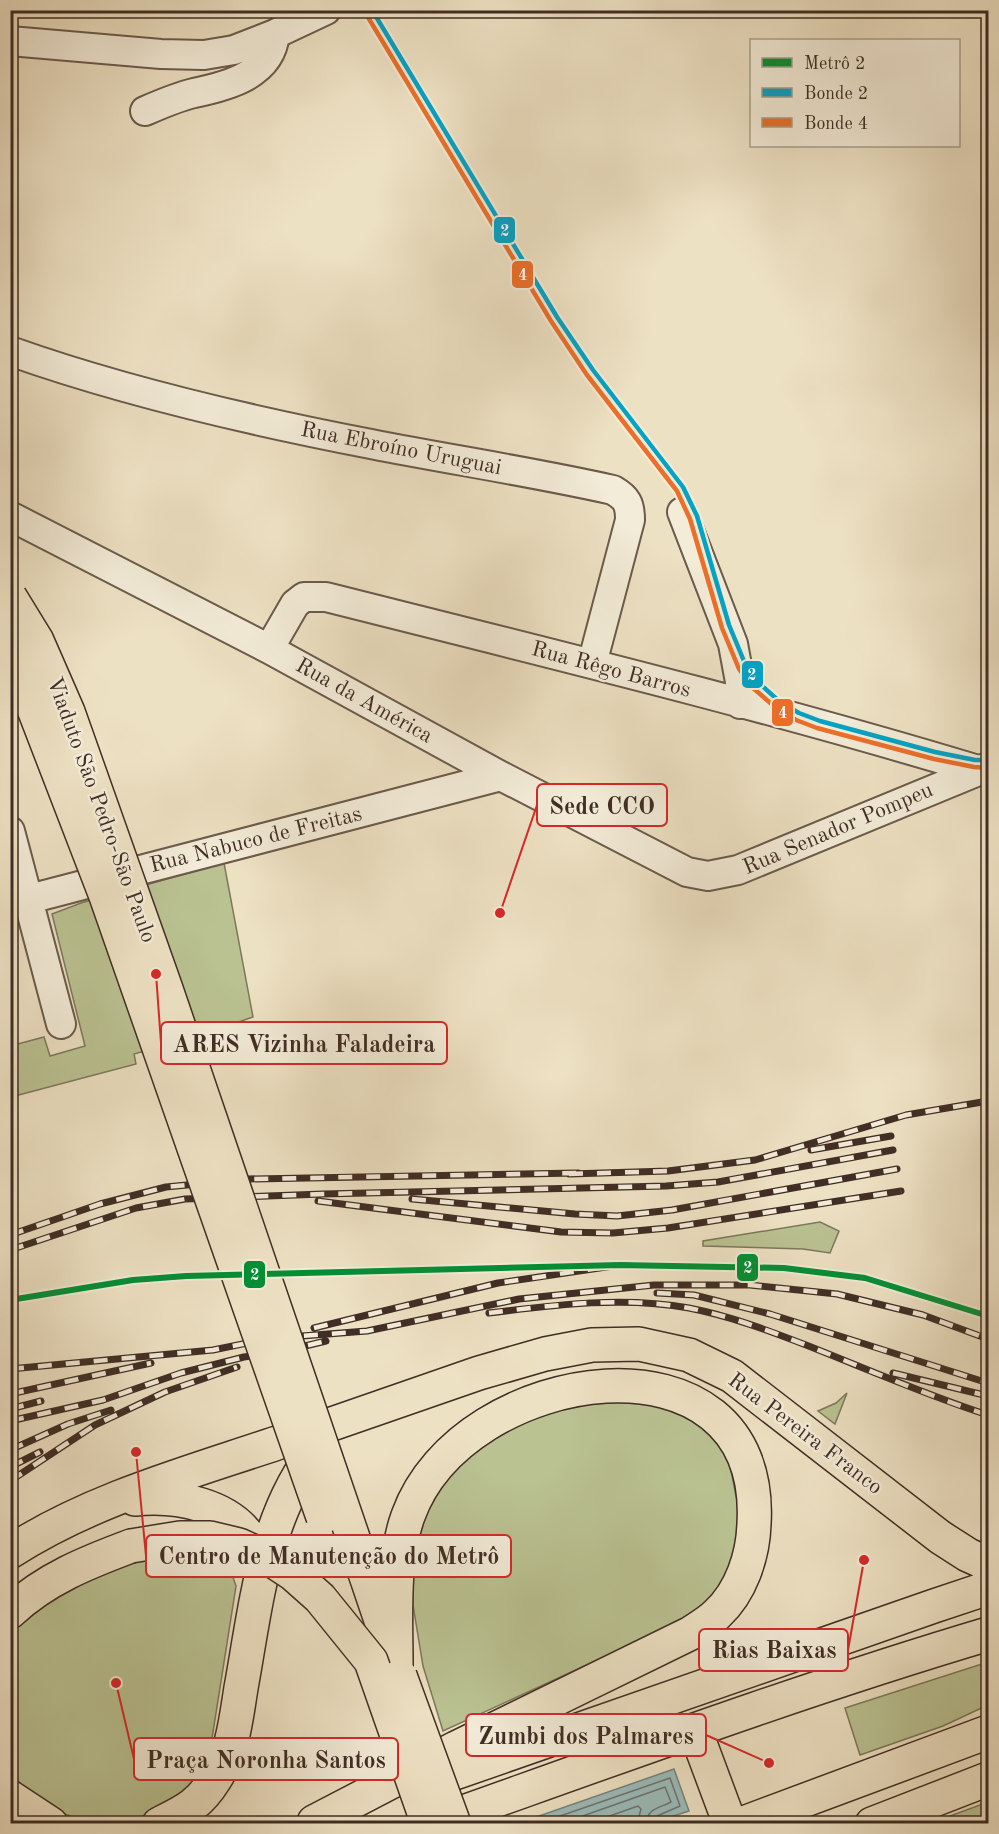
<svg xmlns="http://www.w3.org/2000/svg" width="999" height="1834" font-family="'Old Standard TT',serif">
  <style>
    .green { fill: #bac292; stroke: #7d785c; stroke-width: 1.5 }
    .water { fill: #9bbcbb; stroke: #77837f; stroke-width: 1.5 }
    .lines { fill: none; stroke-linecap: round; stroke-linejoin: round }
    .shore { stroke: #6e7470; stroke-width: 1.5 }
    .minor-casing { stroke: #6b5a4c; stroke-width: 32 }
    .major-casing { stroke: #402d25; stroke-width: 36 }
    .minor { stroke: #f3ecd8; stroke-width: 28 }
    .major { stroke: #ede1c3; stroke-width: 33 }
    .rail-casing { stroke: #402d25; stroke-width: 7 }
    .rail { stroke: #f3ecd8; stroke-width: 4.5; stroke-dasharray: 14; stroke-linecap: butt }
    .major-bridge-casing { stroke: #402d25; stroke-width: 36; stroke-linecap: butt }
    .major-bridge { stroke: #ede1c3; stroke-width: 33 }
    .tram-1-casing { stroke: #f3ecd8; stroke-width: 9 }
    .tram-2-casing { stroke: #f3ecd8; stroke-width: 9 }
    .tram-1 { stroke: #03a3c6; stroke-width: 4.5 }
    .tram-2 { stroke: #ec6f29; stroke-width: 4.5 }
    .metro-1-casing { stroke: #f3ecd8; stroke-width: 10 }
    .metro-1 { stroke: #028f34; stroke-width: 6 }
    .labels { text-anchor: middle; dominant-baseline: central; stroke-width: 5; stroke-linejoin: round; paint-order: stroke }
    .street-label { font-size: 22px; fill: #402d25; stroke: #f3ecd8 }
    .leader { fill: none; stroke: #d62828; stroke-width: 2 }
    .callout-dot { fill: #d62828; stroke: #f3ecd8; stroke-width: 2 }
    .callout { fill: #f3ecd8; stroke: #d62828; stroke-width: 2 }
    .callout-label { font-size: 24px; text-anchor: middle; font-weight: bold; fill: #402d25 }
    .line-badge { stroke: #f3ecd8; stroke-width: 2 }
    .badge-label { font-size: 16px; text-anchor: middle; font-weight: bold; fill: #fff }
  </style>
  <rect width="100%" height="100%" fill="#ede1c3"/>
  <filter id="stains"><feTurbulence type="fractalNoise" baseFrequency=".00333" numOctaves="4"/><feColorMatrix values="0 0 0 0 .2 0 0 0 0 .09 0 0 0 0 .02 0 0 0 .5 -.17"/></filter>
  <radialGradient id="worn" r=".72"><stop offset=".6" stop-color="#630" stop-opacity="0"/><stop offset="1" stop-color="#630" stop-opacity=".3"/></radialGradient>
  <path class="green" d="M224 863 253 1017 198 1036 134 1054 136 1064 11 1097 10 1046 44 1037 50 1056 85 1046 52 914 81 903Z
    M820 1222 839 1231 830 1253 803 1249 703 1246V1241Z
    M847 1393 835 1424 818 1411 836 1403Z
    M638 1400 674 1407 706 1428 728 1456 743 1531 729 1578 691 1617 443 1731 423 1666 413 1605 412 1554 423 1512 449 1475 475 1447 521 1422 578 1405Z
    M194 1553 228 1562 236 1586 210 1751 197 1783 169 1806 137 1818 107 1822 81 1819 58 1812 34 1796 17 1780 11 1770 10 1637C30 1604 111 1565 148 1557 163 1554 179 1554 194 1553Z
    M988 1662V1705L943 1726 860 1755 845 1708Z
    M988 1802V1823H931Z"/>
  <path class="water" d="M674 1769 689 1811 652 1823H519Z"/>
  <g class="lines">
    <path class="shore" d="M537 1824 670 1778 680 1806 657 1816 654 1824
      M560 1824 665 1787 671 1802C660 1808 647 1808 646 1824
      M587 1824 638 1806 641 1809 637 1824"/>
    <defs>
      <path id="minor" d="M10 41 161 54 204 55 234 50 275 34 326 10
        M145 111C161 104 177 97 194 93 228 86 271 75 275 34
        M10 351C125 392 252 421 371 444 452 460 533 472 613 490 627 498 630 504 630 520L592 664
        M682 512 733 644 740 682V704
        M10 516 269 649 501 776 687 872 708 876 738 870 988 767
        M269 649 295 604 304 597H326C544 652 763 705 978 770
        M10 831 61 1024
        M10 904 501 776"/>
      <path id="major" d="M329 1425 479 1373 545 1354 592 1345 639 1344 689 1355 732 1376 940 1537 968 1555 988 1564
        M135 1499C176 1495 231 1504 253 1543 257 1551 258 1562 260 1571
        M10 1552C90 1500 188 1473 277 1443
        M365 1573 388 1641
        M10 1612C45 1579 88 1562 131 1546
        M695 1730 730 1824
        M423 1784 934 1606 988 1588
        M10 1797 51 1824
        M314 1822 456 1748 691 1633C700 1627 709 1622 717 1614 741 1592 753 1556 754 1524 766 1319 462 1364 408 1516 392 1559 396 1620 396 1665
        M159 1824C185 1811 199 1805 215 1779 233 1752 236 1719 241 1688 256 1606 264 1513 319 1447
        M430 1824C616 1758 800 1690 988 1634
        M741 1824 988 1732
        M872 1824 988 1779"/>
    </defs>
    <use href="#minor" class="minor-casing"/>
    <use href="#major" class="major-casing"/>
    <use href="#minor" class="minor"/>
    <use href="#major" class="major"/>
    <defs>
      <path id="rail" d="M986 871 988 870
        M811 1150 891 1136
        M569 1174 668 1171 755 1160 906 1115 988 1101
        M412 1199 575 1214 617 1216 672 1210 897 1169
        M318 1201 561 1232 613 1233 668 1228 901 1191
        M10 1235 100 1204 166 1187 249 1179 578 1173
        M10 1250 136 1208 185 1199 323 1194 666 1186 718 1182 893 1150
        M657 1293 694 1295 770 1314 988 1383
        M489 1313C554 1305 623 1296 689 1308 730 1316 767 1330 806 1345 867 1369 926 1395 988 1415
        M314 1328 498 1283 620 1265
        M276 1338 367 1331 519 1299 654 1285H750L837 1294 923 1315 988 1339
        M10 1369 213 1350 282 1336
        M893 1373 988 1396
        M10 1394 151 1363
        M10 1409 41 1401
        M10 1421 103 1400 181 1373 244 1357 280 1352 326 1341
        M10 1450 68 1424 111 1410
        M10 1467 40 1452
        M10 1481 95 1425 165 1392 237 1367"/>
    </defs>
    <use href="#rail" class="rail-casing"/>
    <use href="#rail" class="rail"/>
    <defs>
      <path id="major-bridge" d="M10 597 37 641 68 712 166 989 365 1573
        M10 656 27 691 106 896 323 1517
        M131 1546 180 1538H210L239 1545 270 1559 293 1574 320 1598 371 1661 428 1824
        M400 1676 454 1824"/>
    </defs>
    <use href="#major-bridge" class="major-bridge-casing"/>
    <use href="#major-bridge" class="major-bridge"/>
    <defs>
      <path id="tram-1" d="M372 10 557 317 593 370 683 487 697 516 729 625 746 666 759 683 780 702 799 713 820 721 935 752 975 760H988"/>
      <path id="tram-2" d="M366 14 551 321 587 375 677 491 690 519 722 628 739 669 753 688 776 708 796 720 817 728 934 759 974 767 988 768"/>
    </defs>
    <use href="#tram-1" class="tram-1-casing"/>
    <use href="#tram-2" class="tram-2-casing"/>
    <use href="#tram-1" class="tram-1"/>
    <use href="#tram-2" class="tram-2"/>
    <defs>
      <path id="metro-1" d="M10 1300 133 1280 186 1276 620 1265 784 1268 865 1278 988 1316"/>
    </defs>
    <use href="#metro-1" class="metro-1-casing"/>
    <use href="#metro-1" class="metro-1"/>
  </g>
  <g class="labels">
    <g class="street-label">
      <text transform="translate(401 449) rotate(11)">Rua Ebroíno Uruguai</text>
      <text transform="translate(611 670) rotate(15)">Rua Rêgo Barros</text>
      <text transform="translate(364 701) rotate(29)">Rua da América</text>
      <text transform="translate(101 810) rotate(70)">Viaduto São Pedro-São Paulo</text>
      <text transform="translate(838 829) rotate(-23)">Rua Senador Pompeu</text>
      <text transform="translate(256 840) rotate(-14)">Rua Nabuco de Freitas</text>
      <text transform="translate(805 1434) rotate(37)">Rua Pereira Franco</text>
    </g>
  </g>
  <path class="leader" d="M500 913L537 805M156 974L161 1043M136 1452L146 1556M864 1560L848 1650M769 1763L706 1735M116 1683L134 1759"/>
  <g class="callout-dot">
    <circle cx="500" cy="913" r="6"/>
    <circle cx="156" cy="974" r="6"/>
    <circle cx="136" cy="1452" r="6"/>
    <circle cx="864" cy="1560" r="6"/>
    <circle cx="769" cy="1763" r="6"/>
    <circle cx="116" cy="1683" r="6"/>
  </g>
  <g class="callout">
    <rect x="537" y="784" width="130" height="42" rx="6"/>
    <rect x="161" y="1022" width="286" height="42" rx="6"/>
    <rect x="146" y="1535" width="365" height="42" rx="6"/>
    <rect x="699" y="1629" width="149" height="42" rx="6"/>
    <rect x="466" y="1714" width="240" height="42" rx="6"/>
    <rect x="134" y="1738" width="264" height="42" rx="6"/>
  </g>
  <g class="callout-label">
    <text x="602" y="814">Sede CCO</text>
    <text x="304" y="1052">ARES Vizinha Faladeira</text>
    <text x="329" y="1564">Centro de Manutenção do Metrô</text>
    <text x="774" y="1658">Rias Baixas</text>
    <text x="586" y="1744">Zumbi dos Palmares</text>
    <text x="266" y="1768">Praça Noronha Santos</text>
  </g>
  <g class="line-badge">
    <rect x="493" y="216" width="23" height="28" rx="6" fill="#03a3c6"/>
    <rect x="511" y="260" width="23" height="29" rx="6" fill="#ec6f29"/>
    <rect x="741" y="660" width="23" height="29" rx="6" fill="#03a3c6"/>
    <rect x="771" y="698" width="23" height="29" rx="6" fill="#ec6f29"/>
    <rect x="736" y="1253" width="23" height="29" rx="6" fill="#028f34"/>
    <rect x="243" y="1260" width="23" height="29" rx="6" fill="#028f34"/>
  </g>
  <g class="badge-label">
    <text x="505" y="236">2</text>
    <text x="523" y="280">4</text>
    <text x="752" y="680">2</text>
    <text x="783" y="718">4</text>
    <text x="748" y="1273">2</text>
    <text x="255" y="1280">2</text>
  </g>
  <rect width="999" height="1834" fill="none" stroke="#ede1c3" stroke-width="36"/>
  <rect x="12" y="12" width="975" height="1810" fill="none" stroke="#402d25" stroke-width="3"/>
  <rect x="18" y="18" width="963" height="1798" fill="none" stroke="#402d25" stroke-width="1.5"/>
  <rect x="750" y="39" width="210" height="108" fill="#f3ecd8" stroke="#aba090" stroke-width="1.5"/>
  <rect x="762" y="58" width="30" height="9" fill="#028f34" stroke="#aba090" stroke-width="1.5"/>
  <text x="804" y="69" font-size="18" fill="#402d25">Metrô 2</text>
  <rect x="762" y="88" width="30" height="9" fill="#03a3c6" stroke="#aba090" stroke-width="1.5"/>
  <text x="804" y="99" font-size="18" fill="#402d25">Bonde 2</text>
  <rect x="762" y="118" width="30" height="9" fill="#ec6f29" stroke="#aba090" stroke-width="1.5"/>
  <text x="804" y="129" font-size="18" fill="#402d25">Bonde 4</text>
  <rect width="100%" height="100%" filter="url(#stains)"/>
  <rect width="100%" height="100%" fill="url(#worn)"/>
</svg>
